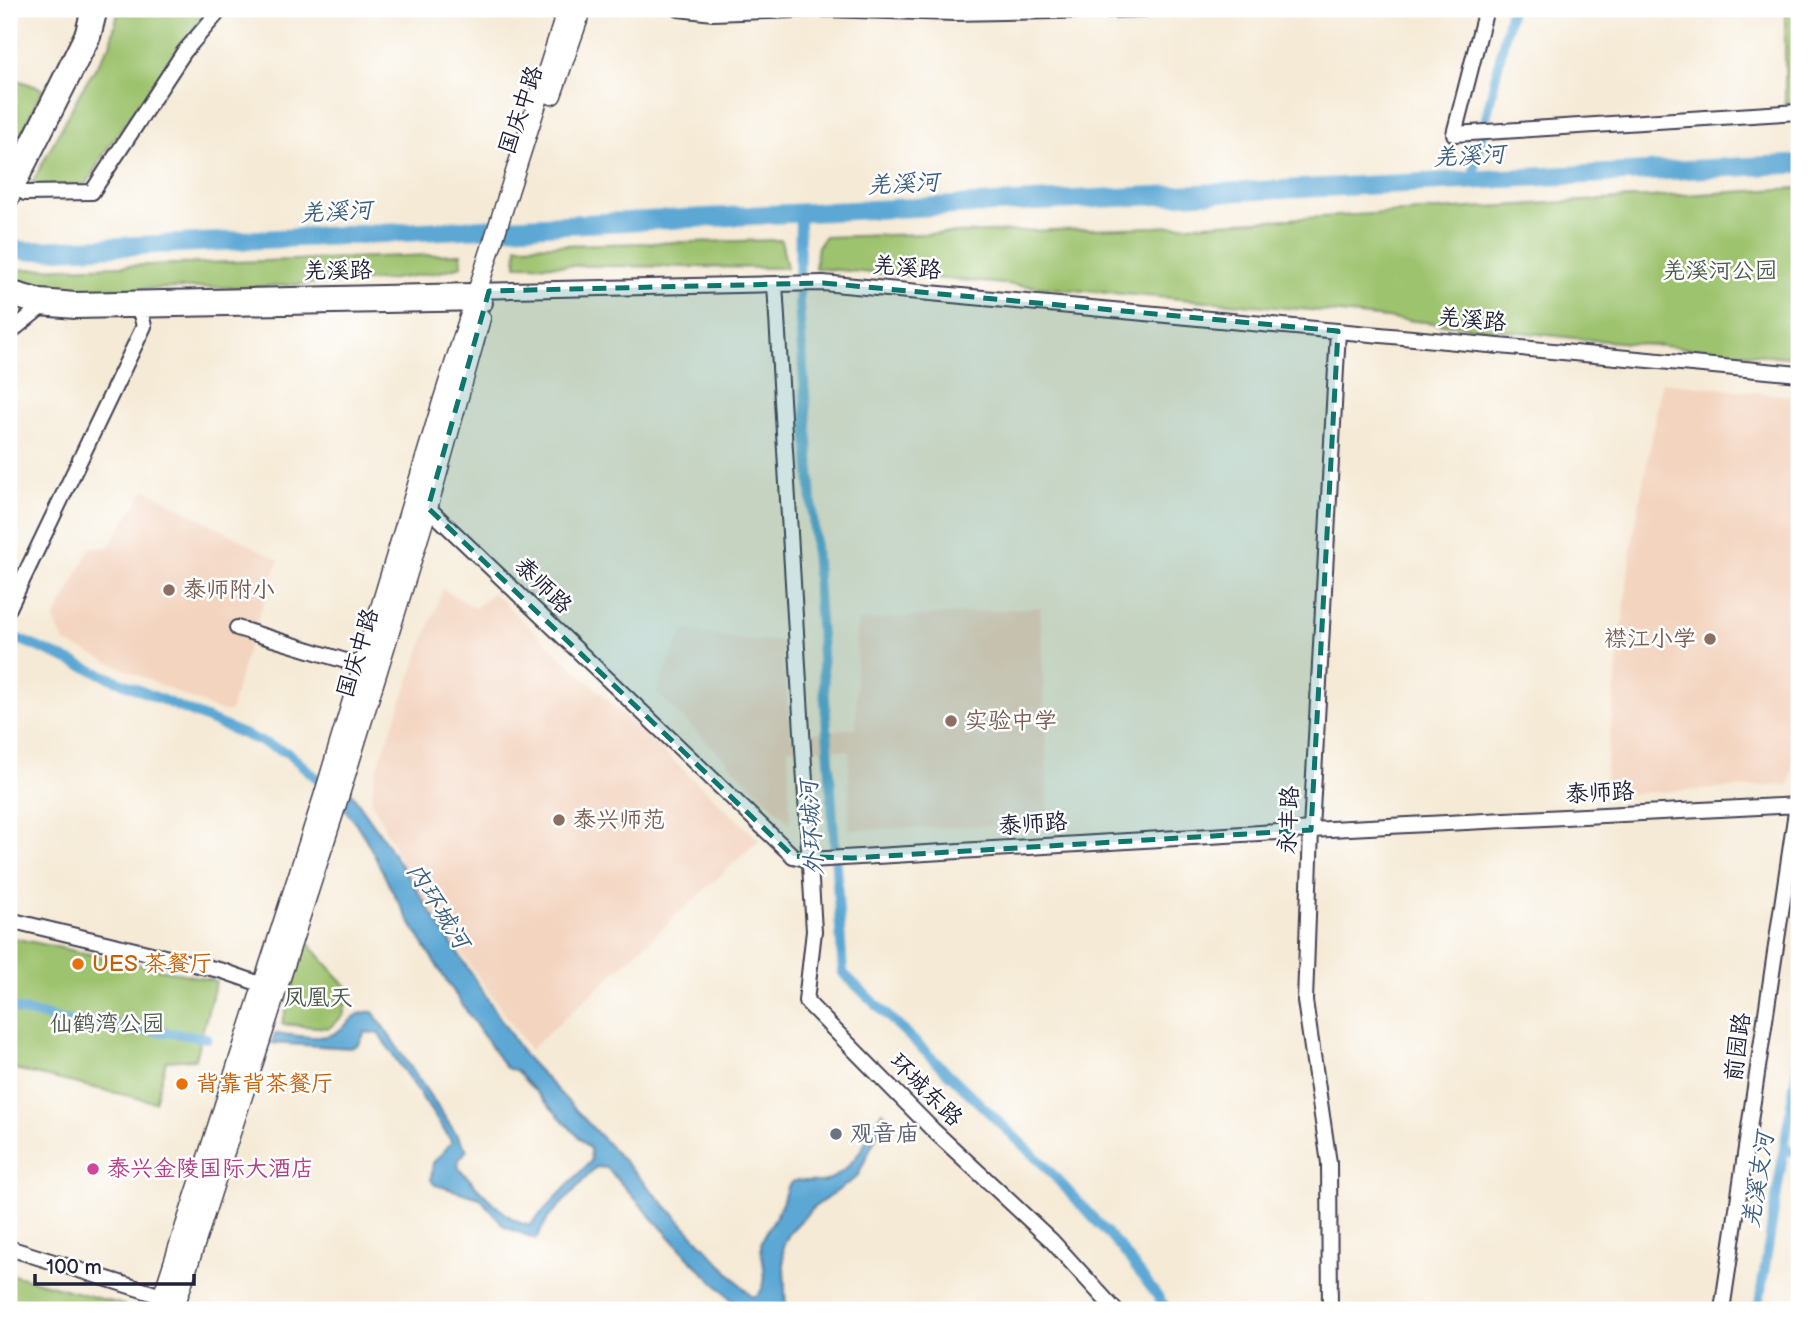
<svg xmlns="http://www.w3.org/2000/svg" width="1808" height="1319" font-family="'Balsamiq Sans','LXGW WenKai TC',sans-serif">
  <style>
    .built { fill: #f3d4bf }
    .green { fill: #9ec36e; stroke: #607254; stroke-width: 2 }
    .water { fill: #5ca7d4; stroke: #3f6488; stroke-width: 2 }
    .lines { fill: none; stroke-linecap: round; stroke-linejoin: round }
    .canal { stroke: #5ca7d4; stroke-width: 10 }
    .river { stroke: #5ca7d4; stroke-width: 19 }
    .minor-casing { stroke: #424052; stroke-width: 18 }
    .major-casing { stroke: #424052; stroke-width: 21 }
    .minor { stroke: #fff; stroke-width: 14 }
    .major { stroke: #fff; stroke-width: 18 }
    .marked { fill: #0f766e; fill-opacity: 0.2; stroke: #0f766e; stroke-width: 5; stroke-dasharray: 14 9; stroke-linejoin: round }
    .education-dot { fill: #8d6e63; stroke: #fff; stroke-width: 2.5 }
    .food-dot { fill: #e8710a; stroke: #fff; stroke-width: 2.5 }
    .worship-dot { fill: #6b7280; stroke: #fff; stroke-width: 2.5 }
    .hotel-dot { fill: #d1479c; stroke: #fff; stroke-width: 2.5 }
    .labels { text-anchor: middle; dominant-baseline: central; stroke-width: 5; stroke-linejoin: round; paint-order: stroke }
    .street-label { font-size: 23px; fill: #22223b; stroke: #fff }
    .park-label { font-size: 23px; fill: #4d5a4d; stroke: #fff }
    .education-label { font-size: 23px; fill: #785e54; stroke: #fff; text-anchor: start }
    .food-label { font-size: 23px; fill: #c56008; stroke: #fff; text-anchor: start }
    .worship-label { font-size: 23px; fill: #5b616d; stroke: #fff; text-anchor: start }
    .hotel-label { font-size: 23px; fill: #b23c85; stroke: #fff; text-anchor: start }
    .water-label { font-size: 24px; font-style: italic; fill: #3c5e80; stroke: #fff }
  </style>
  <rect width="100%" height="100%" fill="#fff"/>
  <filter id="ink" filterUnits="userSpaceOnUse"><feTurbulence type="fractalNoise" baseFrequency=".0143" numOctaves="2"/><feDisplacementMap in="SourceGraphic" scale="14" xChannelSelector="R" yChannelSelector="G"/><feConvolveMatrix kernelMatrix="1 2 1 2 8 2 1 2 1" color-interpolation-filters="sRGB"/></filter>
  <filter id="wash" filterUnits="userSpaceOnUse"><feTurbulence type="fractalNoise" baseFrequency=".00686" numOctaves="4" result="noise"/><feDisplacementMap in="SourceGraphic" scale="28" xChannelSelector="R" yChannelSelector="G"/><feGaussianBlur stdDeviation="1.57" result="paint"/><feColorMatrix in="noise" values="0 0 0 0 0 0 0 0 0 0 0 0 0 0 0 0 0 1.4 0 .05"/><feComposite in="paint" operator="in"/></filter>
  <g filter="url(#wash)">
    <rect width="100%" height="100%" fill="#f5ead6"/>
    <path class="built" d="M1662 382 1799 397V729L1789 785 1603 795 1631 549Z
      M145 489 279 560 250 640 230 712 217 710 64 642 54 619 91 547H108Z
      M443 589 475 608 493 593 759 840 530 1050 408 877 371 799 376 771Z
      M1040 607 1049 824 849 830V750L788 748 790 823 656 692 684 629 742 640 781 641 791 735 856 728 857 621Z"/>
    <path class="green" d="M119 9H208L109 146 86 185H31L81 91 110 45Z
      M1785 9H1799V101L1785 104Z
      M9 77 43 89 9 158Z
      M1799 188V358L1584 339 1311 310 815 268 818 246 824 237 1155 227Z
      M781 240 787 268 516 265 517 246Z
      M461 254 462 266 440 272 386 280 248 287 68 290 9 279V270Z
      M9 937 216 981 195 1059 166 1061 155 1102 9 1068Z
      M306 941 349 989 343 1016 329 1028 282 1024Z
      M9 1274 124 1305 127 1310H9Z"/>
    <path class="water" d="M350 791 379 832 524 1055 751 1296H756C771 1285 762 1262 761 1246 761 1240 764 1237 767 1231 772 1222 779 1213 782 1203 784 1198 785 1192 787 1188 794 1173 813 1186 826 1181 855 1170 868 1137 882 1112L886 1116 857 1177 813 1208 790 1232 783 1246 786 1310H742L691 1260 607 1168 596 1167 548 1218 536 1239 505 1227 480 1198 435 1185 431 1180 433 1163 452 1142 379 1034 365 1032 359 1044 351 1048 271 1043 275 1034C292 1034 314 1040 331 1035 348 1029 353 1009 373 1012L467 1150 458 1161 459 1168C473 1183 511 1226 530 1225L591 1161 590 1149 516 1071 506 1068C467 1013 425 951 393 892 376 861 368 836 345 809Z"/>
    <g class="lines">
      <path class="canal" d="M1472 179 1511 9
        M800 212 799 305 843 973 1043 1164 1120 1247 1168 1310
        M9 635 288 753 351 808 356 815
        M9 1008 76 1023 92 1022 207 1038
        M1784 1150 1799 1152
        M1758 1310 1799 1056"/>
      <path class="river" d="M9 248 27 251 1799 164"/>
    </g>
  </g>
  <g filter="url(#ink)">
    <g class="lines">
      <defs>
        <path id="minor" d="M679 9 713 13 823 9 955 13 1144 9
          M1486 9 1454 134 1799 112
          M9 181 83 32 89 9
          M25 193 92 192 184 52 221 9
          M9 203 93 37 100 9
          M775 284 814 931 806 1001 932 1129 1051 1240 1115 1310
          M9 288 41 297 75 300 823 283 1799 374
          M9 298 40 308 75 311 485 303
          M9 333 40 308 41 301
          M423 503 793 856 810 860 1311 830 1799 805
          M9 608 144 326 137 300
          M237 628 362 666
          M9 920 223 971 263 985
          M9 1248 171 1299
          M1330 1310 1329 1163 1305 1001 1311 830 1338 331
          M1722 1310 1799 791"/>
        <path id="major" d="M552 95 582 9
          M158 1310 323 797 442 402 567 9
          M174 1310 336 807 428 508 481 318"/>
      </defs>
      <use href="#minor" class="minor-casing"/>
      <use href="#major" class="major-casing"/>
      <use href="#minor" class="minor"/>
      <use href="#major" class="major"/>
    </g>
  </g>
  <path class="marked" d="M823 283 1338 331 1311 830 852 858 793 856 428 508 489 291Z"/>
  <g class="education-dot">
    <circle cx="169" cy="590" r="7"/>
    <circle cx="1710" cy="639" r="7"/>
    <circle cx="951" cy="721" r="7"/>
    <circle cx="559" cy="820" r="7"/>
  </g>
  <g class="food-dot">
    <circle cx="78" cy="964" r="7"/>
    <circle cx="182" cy="1084" r="7"/>
  </g>
  <circle class="worship-dot" cx="836" cy="1134" r="7"/>
  <circle class="hotel-dot" cx="93" cy="1169" r="7"/>
  <g class="labels">
    <g class="street-label">
      <text transform="translate(521 110) rotate(-71)">国庆中路</text>
      <text transform="translate(907 268) rotate(5)">羌溪路</text>
      <text transform="translate(338 271) rotate(-1)">羌溪路</text>
      <text transform="translate(1472 320) rotate(5)">羌溪路</text>
      <text transform="translate(543 586) rotate(44)">泰师路</text>
      <text transform="translate(358 653) rotate(-73)">国庆中路</text>
      <text transform="translate(1600 793) rotate(-3)">泰师路</text>
      <text transform="translate(1289 820) rotate(-87)">永丰路</text>
      <text transform="translate(1033 824) rotate(-4)">泰师路</text>
      <text transform="translate(1738 1047) rotate(-82)">前园路</text>
      <text transform="translate(926 1090) rotate(45)">环城东路</text>
    </g>
    <g class="park-label">
      <text x="1720" y="271">羌溪河公园</text>
      <text x="318" y="998">凤凰天</text>
      <text x="107" y="1024">仙鹤湾公园</text>
    </g>
    <g class="education-label">
      <text x="183" y="590">泰师附小</text>
      <text x="1696" y="639" text-anchor="end">襟江小学</text>
      <text x="965" y="721">实验中学</text>
      <text x="573" y="820">泰兴师范</text>
    </g>
    <g class="food-label">
      <text x="92" y="964">UES 茶餐厅</text>
      <text x="196" y="1084">背靠背茶餐厅</text>
    </g>
    <g class="worship-label">
      <text x="850" y="1134">观音庙</text>
    </g>
    <g class="hotel-label">
      <text x="107" y="1169">泰兴金陵国际大酒店</text>
    </g>
    <g class="water-label">
      <text transform="translate(1469 156) rotate(-3)">羌溪河</text>
      <text transform="translate(903 184) rotate(-3)">羌溪河</text>
      <text transform="translate(336 212) rotate(-3)">羌溪河</text>
      <text transform="translate(812 828) rotate(-94)">外环城河</text>
      <text transform="translate(438 906) rotate(58)">内环城河</text>
      <text transform="translate(1758 1180) rotate(-81)">羌溪支河</text>
    </g>
  </g>
  <rect width="1808" height="1319" fill="none" stroke="#fff" stroke-width="35"/>
  <path d="M35 1274v10h159v-10" fill="none" stroke="#22223b" stroke-width="3.5"/>
  <text x="46" y="1274" font-size="21" fill="#22223b" stroke="#ffffff" stroke-width="5" paint-order="stroke">100 m</text>
</svg>
